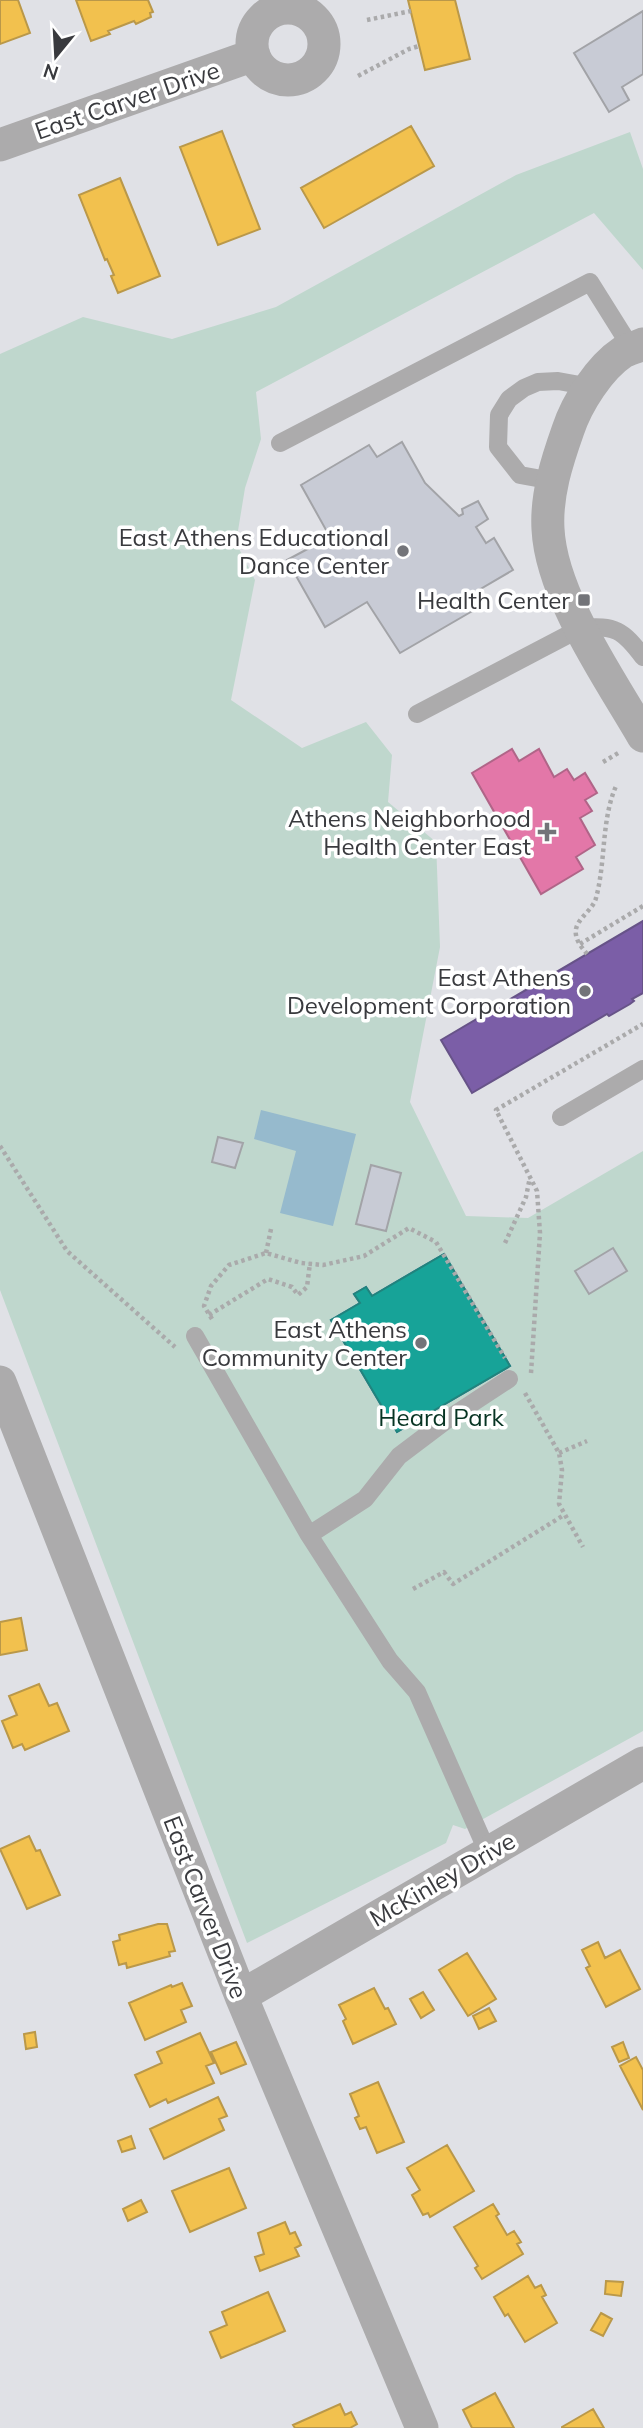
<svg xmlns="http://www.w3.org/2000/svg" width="643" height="2428" font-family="Mulish,sans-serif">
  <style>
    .green { fill: #bfd7cd }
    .water { fill: #96bacd }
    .homes { fill: #f2c14e; stroke: #ba9849; stroke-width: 2 }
    .offices { fill: #7b5ea7; stroke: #675388; stroke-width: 2 }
    .schools { fill: #3f88c5; stroke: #3d719c; stroke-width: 2 }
    .health { fill: #e377a8; stroke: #b06588; stroke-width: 2 }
    .public { fill: #17a398; stroke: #21847d; stroke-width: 2 }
    .building { fill: #c8cbd5; stroke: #a2a3a7; stroke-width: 2 }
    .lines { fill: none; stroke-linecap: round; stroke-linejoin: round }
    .path { stroke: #aaaaab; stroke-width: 4.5; stroke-dasharray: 3.5 3.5; stroke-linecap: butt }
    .lane { stroke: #acabac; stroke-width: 18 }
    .street { stroke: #acabac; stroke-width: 33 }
    .poi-dot { fill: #737479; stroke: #fff; stroke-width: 2.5 }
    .labels { text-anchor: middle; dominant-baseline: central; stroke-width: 7; stroke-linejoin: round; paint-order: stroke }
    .street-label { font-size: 24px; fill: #393a3e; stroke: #fff }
    .poi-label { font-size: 24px; fill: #393a3e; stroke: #fff; text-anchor: end }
    .park-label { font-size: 24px; fill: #073423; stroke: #fff }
  </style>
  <rect width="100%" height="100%" fill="#e0e1e6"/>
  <path class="green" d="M630 132 643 169V270L594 213 256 392 261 439 245 488 236 543 255 580 231 700 302 748 366 722 392 755 388 802 436 842 440 947 410 1102 466 1216 528 1218 643 1151V1731L465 1829 453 1825 446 1843 247 1943 0 1290V354L83 317 172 339 276 307 516 175Z"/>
  <path class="water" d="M261 1110 356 1134 333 1226 280 1213 296 1151 254 1139Z"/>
  <path class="homes" d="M0 0H18L30 33 0 44Z
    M76 0H148L153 12 150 13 151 17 136 24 134 21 108 31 110 34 91 41Z
    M408 0H455L470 59 425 70Z
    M411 126 434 166 324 228 301 188Z
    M222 131 260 229 218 245 180 147Z
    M120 178 160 276 118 293 111 276 114 275 107 259 105 260 79 195Z
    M21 1618 27 1650 0 1655V1622Z
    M39 1684 49 1706 57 1703 69 1731 25 1750 22 1744 13 1748 2 1721 17 1715 9 1696Z
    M29 1836 36 1851 40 1850 60 1895 27 1909 0 1849Z
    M158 1924H167L175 1951 169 1952 170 1956 127 1968 126 1963 119 1965 113 1942 120 1940 119 1935Z
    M598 1942 605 1958 620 1950 640 1989 606 2007 586 1968 590 1966 582 1950Z
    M467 1953 496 1999 468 2016 439 1970Z
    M182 1983 192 2006 181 2010 186 2022 145 2040 129 2003 171 1985 172 1987Z
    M374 1988 385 2009 388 2008 396 2024 353 2044 343 2021 346 2019 339 2005Z
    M423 1992 434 2010 421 2018 410 1999Z
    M489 2008 496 2021 479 2029 473 2016Z
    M35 2032 37 2047 26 2049 24 2034Z
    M200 2033 214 2063 206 2066 214 2083 168 2103 166 2099 150 2107 135 2075 162 2063 157 2052Z
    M236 2042 246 2064 221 2074 211 2052Z
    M623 2042 629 2058 619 2062 612 2047Z
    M636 2057 643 2070V2110L620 2066Z
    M378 2082 404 2142 377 2153 366 2127 360 2129 355 2118 359 2116 350 2094Z
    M218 2097 227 2116 219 2119 224 2130 164 2159 150 2129Z
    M131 2136 135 2148 122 2152 118 2141Z
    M447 2145 474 2191 430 2217 428 2213 423 2215 412 2195 420 2190 407 2168Z
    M229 2168 246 2208 190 2232 172 2191Z
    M141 2200 147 2212 128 2221 123 2209Z
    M493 2204 499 2214 496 2216 507 2235 514 2231 521 2242 517 2244 523 2254 482 2279 475 2268 478 2266 454 2227Z
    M285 2222 290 2234 295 2232 301 2245 295 2248 299 2256 260 2271 255 2257 264 2254 258 2233Z
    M528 2276 535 2288 541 2285 546 2295 542 2297 557 2323 525 2342 508 2314 505 2316 494 2297Z
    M606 2281 623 2282 621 2296 605 2294Z
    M268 2292 285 2331 221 2358 210 2332 227 2325 222 2312Z
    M601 2313 612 2319 603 2336 591 2330Z
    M495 2393 514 2428H472L463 2410Z
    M340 2404 345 2415 351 2412 357 2424 350 2428H295L293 2425Z
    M593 2409 604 2428H562V2427Z"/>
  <path class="offices" d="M643 921V993L632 999 634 1001 630 1004 609 1016 607 1014 472 1093 441 1040Z"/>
  <path class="schools" d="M444 1254 510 1366 397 1432 331 1320 360 1303 354 1294 366 1287 372 1296Z"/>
  <path class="health" d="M512 749 519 761 539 749 554 777 567 769 574 780 585 773 597 793 585 800 592 811 580 818 595 845 576 857 583 869 541 894 472 773Z"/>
  <path class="public" d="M444 1254 510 1366 397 1432 331 1320 360 1303 354 1294 366 1287 372 1296Z"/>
  <path class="building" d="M643 11V74L622 87 629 100 609 112 574 53Z
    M402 442 425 483 459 516 463 514 462 509 478 501 488 519 476 527 486 543 494 538 513 570 472 594 481 606 400 653 367 602 325 627 287 560 330 537 301 485 369 445 377 457Z
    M218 1137 243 1143 235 1168 212 1162Z
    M371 1165 401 1173 386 1231 356 1224Z
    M613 1248 627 1271 589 1294 575 1271Z"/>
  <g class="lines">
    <path class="path" d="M367 20 411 11
      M358 76 409 49 419 46
      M603 762 620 752
      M580 944 643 906
      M587 954C583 949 577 942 576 935 573 920 593 911 596 898 606 861 601 821 616 786
      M0 1146 67 1251 175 1347
      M505 1243 526 1197 530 1177
      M266 1253 271 1229
      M209 1315 268 1279 292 1287 298 1295 307 1287 310 1263
      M212 1319 204 1306 211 1286 229 1265 266 1253 301 1263 323 1265 364 1256 409 1228 436 1242 505 1358
      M531 1373 540 1233 537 1191 496 1110 643 1024
      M525 1393 559 1453 562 1470 559 1504 583 1547
      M559 1453 587 1441
      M413 1589 444 1572 453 1584 564 1515"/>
    <path class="lane" d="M280 443 590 282 632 349
      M553 481 520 475 498 447 499 415 509 399 524 388 538 382 558 381 591 387
      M417 714 581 628C615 625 623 630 643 657
      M561 1117 643 1069
      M195 1336 309 1535 390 1661 417 1692 488 1853
      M309 1535 365 1499 399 1456 448 1419 509 1379"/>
    <path class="street" d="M252 44a36 36 0 1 1 72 0a36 36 0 1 1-72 0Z
      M0 145 254 55
      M643 344C637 347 629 349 623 352 599 368 577 403 568 430 557 461 546 495 548 529 551 595 610 679 643 736
      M0 1382 241 1996 422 2428
      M241 1996 643 1763"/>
  </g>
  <g class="poi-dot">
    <circle cx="403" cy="551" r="7"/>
    <rect x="577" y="593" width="14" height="14" rx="3.5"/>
    <path d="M543.5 821.5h7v7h7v7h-7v7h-7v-7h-7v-7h7z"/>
    <circle cx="585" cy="991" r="7"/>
    <circle cx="421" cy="1343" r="7"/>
  </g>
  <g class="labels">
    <g class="street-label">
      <text transform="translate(127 100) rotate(-19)">East Carver Drive</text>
      <text transform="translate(442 1879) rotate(-30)">McKinley Drive</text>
      <text transform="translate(206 1907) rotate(69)">East Carver Drive</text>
    </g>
    <g class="poi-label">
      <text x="389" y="537">East Athens Educational<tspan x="389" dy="28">Dance Center</tspan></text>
      <text x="570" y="600">Health Center</text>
      <text x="531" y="818">Athens Neighborhood<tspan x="531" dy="28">Health Center East</tspan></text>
      <text x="571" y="977">East Athens<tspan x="571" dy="28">Development Corporation</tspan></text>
      <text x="407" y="1329">East Athens<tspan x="407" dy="28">Community Center</tspan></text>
    </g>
    <g class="park-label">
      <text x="441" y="1417">Heard Park</text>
    </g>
  </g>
  <g transform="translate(56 56) rotate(198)" stroke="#ffffff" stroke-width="5" paint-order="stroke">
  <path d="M0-5L12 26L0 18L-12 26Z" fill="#393a3e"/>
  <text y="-10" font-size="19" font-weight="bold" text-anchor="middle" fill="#393a3e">N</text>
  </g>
</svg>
